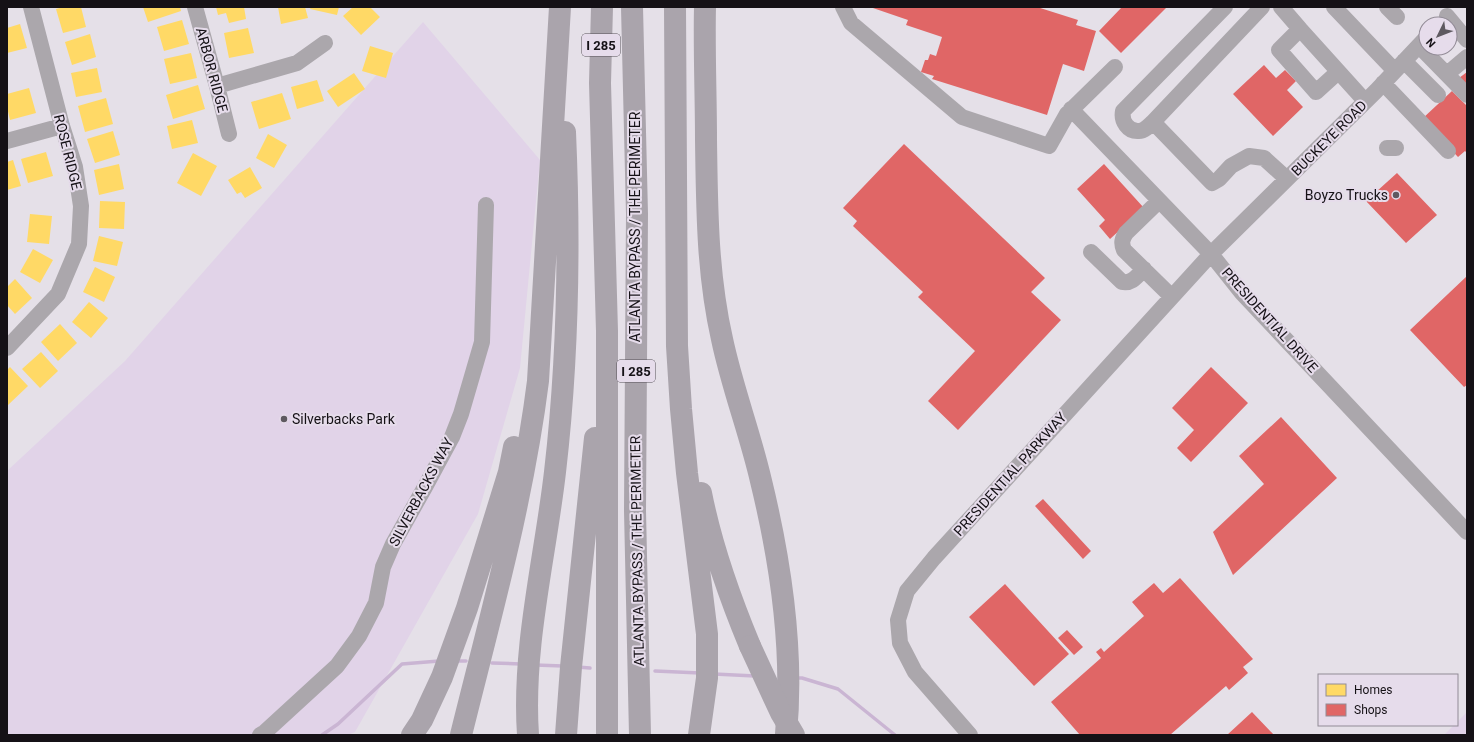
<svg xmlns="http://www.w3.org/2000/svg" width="1474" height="742" font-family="Roboto,sans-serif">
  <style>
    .green { fill: #e1d3e8 }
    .homes { fill: #ffd966 }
    .shops { fill: #e06666 }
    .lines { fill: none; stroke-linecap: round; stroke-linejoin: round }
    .stream { stroke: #cab5d3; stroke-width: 3.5 }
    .minor { stroke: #aba7ac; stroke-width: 16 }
    .highway { stroke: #aaa4ac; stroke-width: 22 }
    .highway-bridge { stroke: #aaa4ac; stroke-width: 22 }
    .poi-dot { fill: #5e5960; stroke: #e6dceb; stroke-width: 1.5 }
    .labels { text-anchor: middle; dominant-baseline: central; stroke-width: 4; stroke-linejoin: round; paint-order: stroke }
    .shield { fill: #e6dceb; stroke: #544e56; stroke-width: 1 }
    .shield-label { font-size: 13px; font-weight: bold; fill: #151116 }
    .street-label { font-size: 14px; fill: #151116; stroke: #e6dceb }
    .poi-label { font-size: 14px; fill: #151116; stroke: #e6dceb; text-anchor: end }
  </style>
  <rect width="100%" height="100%" fill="#e5e0e8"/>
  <path class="green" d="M423 22 540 160 520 368 478 514 355 732 348 735H7V471L125 361Z
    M1467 712V735H1444L1454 725H1457V722Z"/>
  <path class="homes" d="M63 7H81L86 27 63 33 56 9Z
    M143 7H180L181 11 148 22Z
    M216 7H244L246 19 229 23 226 13 218 15Z
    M278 7H305L308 18 281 24Z
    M311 7H339L337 15 310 9Z
    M353 7H370L380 17 361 35 343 16Z
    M182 20 189 44 164 51 157 27Z
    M20 24 27 48 7 53V28Z
    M248 28 254 53 229 58 224 33Z
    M90 34 96 57 72 65 65 42Z
    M370 46 393 53 386 78 362 71Z
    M191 53 197 78 170 84 164 59Z
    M97 68 102 92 76 97 71 73Z
    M354 73 365 89 338 107 327 91Z
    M317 80 324 101 297 109 291 87Z
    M198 85 205 109 173 119 166 95Z
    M29 88 36 113 10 120 7 107V94Z
    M282 93 291 119 259 129 251 102Z
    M106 98 113 124 85 132 78 106Z
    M192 120 198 143 172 149 167 126Z
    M113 131 120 155 95 163 87 139Z
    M268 134 287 145 274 168 256 158Z
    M46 152 53 176 28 183 21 159Z
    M193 153 217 166 201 196 177 183Z
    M13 160 21 186 7 190V162Z
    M119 164 124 189 99 195 94 170Z
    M250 167 262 188 245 198 241 192 237 194 228 180Z
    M100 201 125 202 124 229 99 228Z
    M30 214 52 216 49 244 27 242Z
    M99 236 123 242 117 266 93 261Z
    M33 249 53 260 40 283 20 272Z
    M95 267 115 277 104 302 83 292Z
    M15 279 32 298 15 314 7 305V287Z
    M89 302 108 318 91 338 72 322Z
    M60 324 77 343 58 361 41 342Z
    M41 352 58 371 40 388 22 369Z
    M10 367 28 386 8 405 7 370Z"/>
  <path class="shops" d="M870 7H1037L1078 20 1076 25 1096 31 1084 71 1063 64 1047 115 932 79 934 76 921 72 925 60H928L930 54 936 56 942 37 906 25 908 20Z
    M1122 7H1167L1121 53 1099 31Z
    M1264 65 1276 78 1285 70 1296 81 1287 90 1303 107 1273 136 1233 94Z
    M1467 72V88L1459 78Z
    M1452 91 1467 106V153L1465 151 1458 157 1422 119Z
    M904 144 1045 278 1031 292 1061 320 958 430 928 401 975 351 918 297 923 292 853 226 857 221 843 208Z
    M1104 164 1144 208 1110 239 1099 226 1105 220 1077 189Z
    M1397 173 1437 215 1406 243 1366 201Z
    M1467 276V385L1464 387 1410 330Z
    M1211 367 1248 403 1191 462 1177 448 1194 430 1172 408Z
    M1281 417 1337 478 1233 575 1213 532 1264 484 1239 456Z
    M1043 499 1091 551 1083 559 1035 506Z
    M1180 578 1253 659 1243 667 1248 673 1229 690 1226 686 1170 735H1080L1051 702 1101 658 1096 652 1101 648 1104 652 1144 616 1132 602 1154 583 1163 593Z
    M1005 584 1069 654 1034 686 969 617Z
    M1067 630 1083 647 1074 655 1058 638Z
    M1252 712 1274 735H1227Z"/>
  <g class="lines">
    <path class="stream" d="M455 661H466
      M492 663 521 664
      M535 665 563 666
      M577 667 590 668
      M655 671 700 673
      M714 674 755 676
      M796 678H802L838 689 895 735
      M322 735 338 724 402 664 439 661"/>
    <path class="minor" d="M195 7 217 86 229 134
      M843 7 851 23 962 117 1049 146 1067 114 1115 67
      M1262 7 1153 122 1212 183 1219 179 1231 166 1249 156 1264 158 1287 179
      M1281 7 1300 29
      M1334 7 1395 71
      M1387 7 1397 17
      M1447 16 1467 40
      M1419 46 1467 95
      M1404 61 1438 95
      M1338 72 1316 92 1279 50 1300 29 1365 101
      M1447 74 1467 57
      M1383 83 1448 151
      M217 86 297 63 325 43
      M1071 109 1211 254 1242 293 1467 532
      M1153 122C1149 126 1144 131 1139 131 1128 132 1121 121 1123 111L1225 7
      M7 141 62 126
      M1387 148H1396
      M1159 201 1126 233C1122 239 1121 243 1124 250L1172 297
      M1091 252 1122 282C1132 284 1137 276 1144 269
      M7 348 58 294 79 244 81 206 75 167 62 126 31 7
      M260 735 265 732 337 666 359 636 376 603 383 567 393 544 425 487 452 437 461 414 482 342 486 205
      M970 735 915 672 900 643 898 620 907 591 934 558 1211 254 1376 91 1426 38"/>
    <path class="highway" d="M602 7 600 83 607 331V735
      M632 7 637 214 635 511 640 735
      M675 7 677 346 681 409 687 473 707 634V678L699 735
      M705 7C704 51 706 96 706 140 707 207 707 273 722 339 732 387 750 433 761 481 781 563 794 650 786 734
      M701 493C711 544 730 598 750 646
      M412 735 422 720 442 677 467 608 509 472 514 447
      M461 735C490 618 523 501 538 381L560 7
      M528 735C522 647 545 559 555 472 568 360 570 245 565 132
      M566 735 571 667 595 438"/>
    <path class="highway-bridge" d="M750 646 781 713 794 735"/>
  </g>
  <g class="poi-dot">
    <circle cx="1396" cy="195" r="4"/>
    <circle cx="284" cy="419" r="4"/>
  </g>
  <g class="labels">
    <g class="shield">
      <rect x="582" y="34" width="38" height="22" rx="3"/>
      <rect x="617" y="360" width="38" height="22" rx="3"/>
    </g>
    <g class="shield-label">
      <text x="601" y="45">I 285</text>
      <text x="636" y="371">I 285</text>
    </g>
    <g class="street-label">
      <text transform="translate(212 70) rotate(75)">ARBOR RIDGE</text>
      <text transform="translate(1329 138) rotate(-45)">BUCKEYE ROAD</text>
      <text transform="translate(68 152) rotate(76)">ROSE RIDGE</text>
      <text transform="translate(635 227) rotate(-90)">ATLANTA BYPASS / THE PERIMETER</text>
      <text transform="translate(1270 320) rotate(48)">PRESIDENTIAL DRIVE</text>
      <text transform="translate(1010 474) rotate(-48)">PRESIDENTIAL PARKWAY</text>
      <text transform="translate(421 492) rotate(-62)">SILVERBACKS WAY</text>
      <text transform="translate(637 551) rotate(-91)">ATLANTA BYPASS / THE PERIMETER</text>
    </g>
    <g class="poi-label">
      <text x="1388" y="195">Boyzo Trucks</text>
      <text x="292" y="419" text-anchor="start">Silverbacks Park</text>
    </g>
  </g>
  <rect width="1474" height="742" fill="none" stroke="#151116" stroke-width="16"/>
  <rect x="1318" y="674" width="140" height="52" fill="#e6dceb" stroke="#928b96"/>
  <rect x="1326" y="684" width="20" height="12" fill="#ffd966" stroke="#928b96"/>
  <text x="1354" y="694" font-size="12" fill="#151116">Homes</text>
  <rect x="1326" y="704" width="20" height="12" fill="#e06666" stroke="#928b96"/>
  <text x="1354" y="714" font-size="12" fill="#151116">Shops</text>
  <g transform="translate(1438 36) rotate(227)"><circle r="19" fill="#e6dceb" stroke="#928b96"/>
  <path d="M0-3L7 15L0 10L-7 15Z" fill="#5e5960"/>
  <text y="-6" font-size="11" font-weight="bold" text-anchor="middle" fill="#151116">N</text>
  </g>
</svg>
